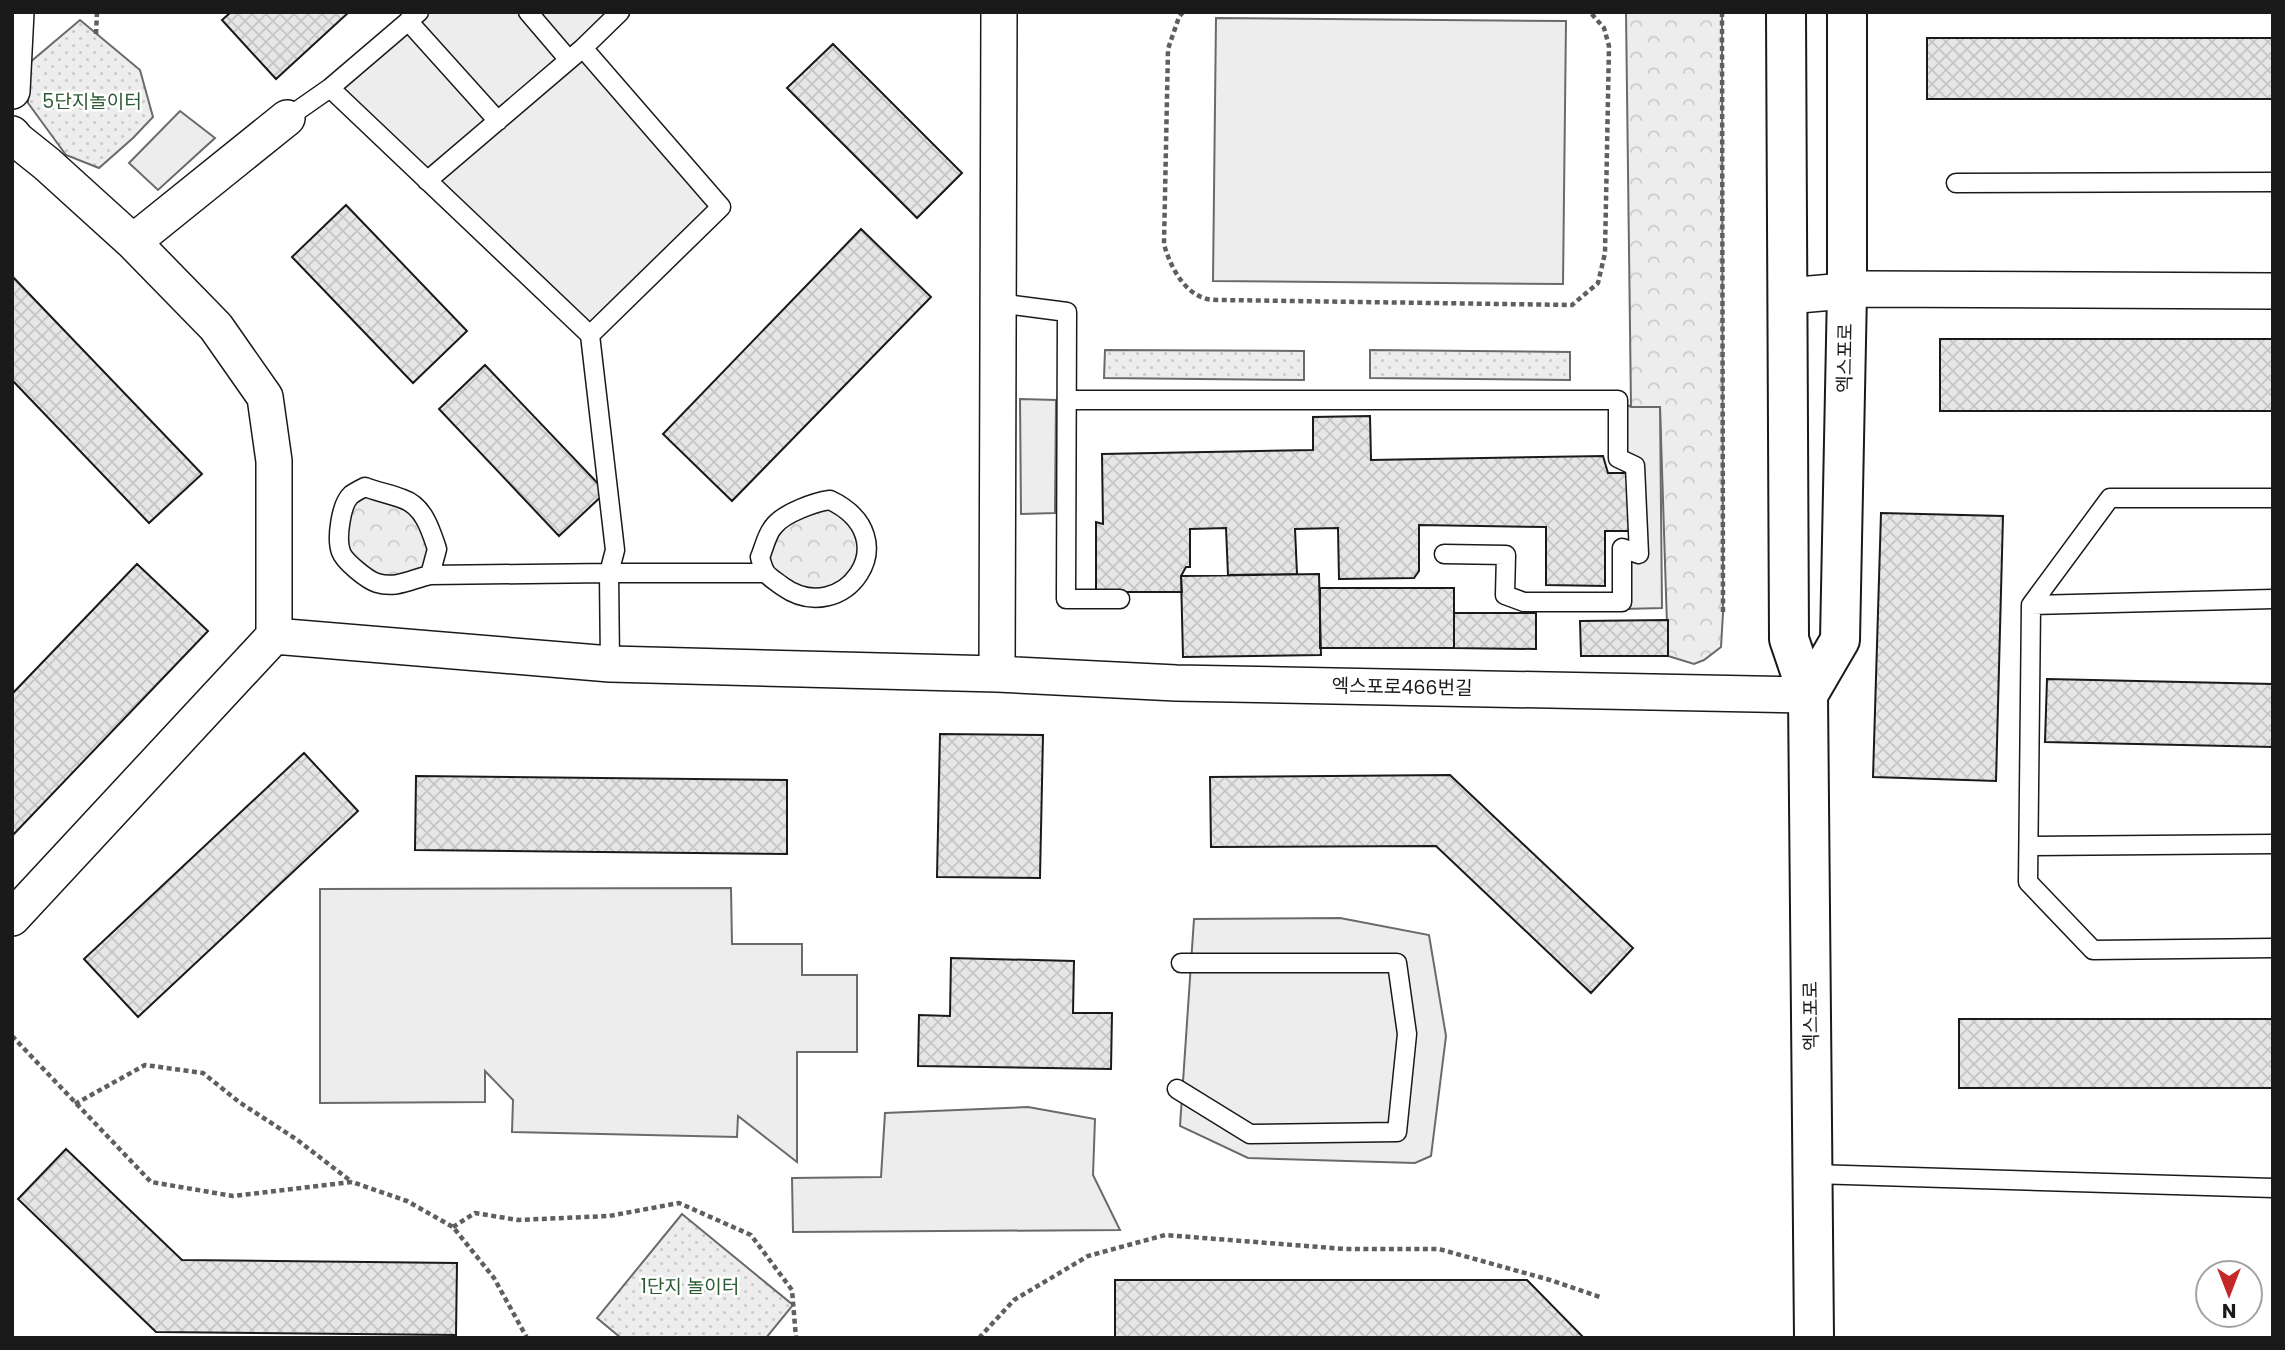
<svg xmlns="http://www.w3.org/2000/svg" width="2285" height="1350" font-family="Poppins,'Noto Sans KR',sans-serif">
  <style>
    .forest { fill: url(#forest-crowns); stroke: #6a6a6a; stroke-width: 2 }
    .park { fill: url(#park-dots); stroke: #6a6a6a; stroke-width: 2 }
    .pitch { fill: #ededed; stroke: #6a6a6a; stroke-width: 2 }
    .building { fill: url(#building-cross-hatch); stroke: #1a1a1a; stroke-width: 2 }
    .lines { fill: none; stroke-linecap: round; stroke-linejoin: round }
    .lane-casing { stroke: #1a1a1a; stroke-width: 21 }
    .street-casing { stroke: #1a1a1a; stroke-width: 38 }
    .secondary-casing { stroke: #1a1a1a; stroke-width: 42 }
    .path { stroke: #5f5f5f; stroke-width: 4.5; stroke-dasharray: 5 3.5; stroke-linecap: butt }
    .lane { stroke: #fff; stroke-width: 18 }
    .street { stroke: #fff; stroke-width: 35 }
    .secondary { stroke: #fff; stroke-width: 38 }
    .labels { text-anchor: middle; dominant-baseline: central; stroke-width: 5; stroke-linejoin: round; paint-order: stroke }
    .park-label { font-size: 19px; fill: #2b5a34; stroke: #fff }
    .street-label { font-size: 19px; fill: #1a1a1a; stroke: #fff }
  </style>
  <defs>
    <pattern id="forest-crowns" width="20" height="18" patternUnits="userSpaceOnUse" patternTransform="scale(1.75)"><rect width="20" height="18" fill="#ededed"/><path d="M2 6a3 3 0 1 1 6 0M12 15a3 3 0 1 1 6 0" fill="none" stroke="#cbcbcb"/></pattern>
    <pattern id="park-dots" width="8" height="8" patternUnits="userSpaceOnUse" patternTransform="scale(1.75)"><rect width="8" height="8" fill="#ededed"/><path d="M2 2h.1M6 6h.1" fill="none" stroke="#cbcbcb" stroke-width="1.8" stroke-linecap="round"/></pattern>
    <pattern id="building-cross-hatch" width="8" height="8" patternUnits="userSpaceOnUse" patternTransform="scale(1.75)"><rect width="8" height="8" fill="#e6e6e6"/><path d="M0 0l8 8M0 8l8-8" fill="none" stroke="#c5c5c5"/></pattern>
  </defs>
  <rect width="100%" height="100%" fill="#fff"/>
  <path class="forest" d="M1626 12H1722L1723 613 1721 647 1704 660 1694 664 1668 656 1660 407H1631Z
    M365 487 401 499 432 533 430 575 394 585 341 553 342 514Z
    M830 500 865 533 855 580 809 599 764 573 774 525Z"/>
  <path class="park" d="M80 20 140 70 153 117 133 138 99 168 66 155 28 103V64Z
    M1105 350 1304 351V380L1104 378Z
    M1370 350 1570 352V380L1370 378Z
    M682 1214 793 1305 766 1338H621L597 1318Z"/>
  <path class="pitch" d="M419 12H620L583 48 721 207 590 335 330 88Z
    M1216 18 1566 21 1563 284 1213 281Z
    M180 111 215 138 158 190 129 163Z
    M1020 399 1056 400 1055 513 1021 514Z
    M1618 400 1631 407H1660L1662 608 1624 609 1622 548 1638 554 1635 466 1618 458Z
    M731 888 732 944H802V975H857V1052H797V1162L738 1116 737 1137 512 1132 513 1100 485 1071V1102L320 1103V889Z
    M1340 918 1429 935 1446 1036 1431 1156 1415 1163 1248 1158 1180 1126 1194 919Z
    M1028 1107 1095 1119 1093 1175 1120 1230 793 1232 792 1178 881 1177 885 1113Z"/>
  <path class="building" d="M231 12H349L276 79 222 20Z
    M1927 38H2273V99H1927Z
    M833 44 962 173 917 218 787 88Z
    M346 205 467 331 413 383 292 257Z
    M861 229 931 297 732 501 663 434Z
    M12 276 202 474 149 523 12 380Z
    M1940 339H2273V411H1940Z
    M485 365 606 492 559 536 439 409Z
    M1370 416 1371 460 1603 456 1608 473H1632V531H1605V586L1546 585V527L1419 525V571L1414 578 1339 579 1338 528 1295 529 1297 574 1228 575 1226 528 1190 529V567H1186L1181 576 1182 592H1096V522L1103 524 1102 454 1313 450V417Z
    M1881 513 2003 516 1996 781 1873 777Z
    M137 564 208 631 13 835 12 694Z
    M1319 574 1321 655 1183 657 1181 576Z
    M1320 588H1454V648H1320Z
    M1454 613H1536V649L1454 648Z
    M1668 620V656H1581L1580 621Z
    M2047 679 2273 684V747L2045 742Z
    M940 734 1043 735 1040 878 937 877Z
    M304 753 358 811 138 1017 84 959Z
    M1450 775 1633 948 1591 993 1436 846 1211 847 1210 777Z
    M416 776 787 780V854L415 850Z
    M951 958 1074 961 1073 1013H1112L1111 1069 918 1066 919 1015 950 1016Z
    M1959 1019H2273V1088H1959Z
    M66 1149 182 1260 457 1263 456 1335 156 1332 18 1199Z
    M1115 1280H1527L1584 1338H1115Z"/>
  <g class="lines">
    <defs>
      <path id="lane" d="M528 12 569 60
        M408 21 498 121
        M583 48 620 12
        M330 88 419 12
        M287 118 330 88 590 335 721 207 583 48 427 181
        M1956 183 2273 182
        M998 303 1067 312 1066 599H1120
        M1067 400H1618V458L1635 466 1639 554 1622 548V602H1524L1505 595 1506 555 1444 554
        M365 487C378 492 391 494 403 499 424 506 431 531 437 549L430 575C412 579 396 589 377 583 367 580 344 561 341 552 336 539 341 504 351 495 355 492 361 489 365 487Z
        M2273 498H2110L2031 605 2028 882 2093 950 2273 948
        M830 500C910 538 843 630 782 586 766 574 765 576 760 557 764 548 767 533 774 526 784 513 815 502 830 500Z
        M430 575 609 573 615 550 590 335
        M2031 605 2273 599
        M610 664 609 573H764
        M2029 846 2273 844
        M1177 1089 1250 1134 1397 1132 1407 1034 1397 963H1181
        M1813 1174 2273 1188"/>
      <path id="street" d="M12 91 16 12
        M12 134 17 140 47 164 133 242 216 327 265 397 274 461V636L610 664 997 674 1176 683 1808 695
        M133 242 287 118
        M1787 296 1868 289 2273 291
        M997 674 999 12
        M12 918 274 636"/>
      <path id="secondary" d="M1786 12 1789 639 1808 695 1814 1338
        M1808 695 1840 640 1847 292V12"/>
    </defs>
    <use href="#lane" class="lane-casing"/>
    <use href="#street" class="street-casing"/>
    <use href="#secondary" class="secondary-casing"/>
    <path class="path" d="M1183 12 1179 17 1168 49 1164 244C1169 263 1182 291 1204 298 1209 300 1215 300 1221 300L1572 305 1598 283 1605 253 1609 46 1604 28 1590 12
      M1722 12 1723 613
      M96 34 97 12
      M12 1036 151 1182 233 1196 352 1182 407 1201 453 1227 494 1278 527 1338
      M75 1104 145 1065 203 1073 239 1102 296 1139 352 1182
      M453 1227 475 1213 518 1220 609 1216 679 1203 751 1235 792 1290 796 1338
      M979 1338 1014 1300 1088 1256 1165 1235 1345 1249H1439L1550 1280 1600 1297"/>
    <use href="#lane" class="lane"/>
    <use href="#street" class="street"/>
    <use href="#secondary" class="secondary"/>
  </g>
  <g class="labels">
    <g class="park-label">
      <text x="92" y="101">5단지놀이터</text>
      <text x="690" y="1286">1단지 놀이터</text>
    </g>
    <g class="street-label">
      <text transform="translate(1845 358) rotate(-89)">엑스포로</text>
      <text transform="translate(1402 687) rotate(1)">엑스포로466번길</text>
      <text transform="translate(1811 1016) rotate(-91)">엑스포로</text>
    </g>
  </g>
  <rect width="2285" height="1350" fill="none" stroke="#1a1a1a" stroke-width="28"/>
  <g transform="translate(2229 1294) rotate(180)"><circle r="33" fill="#ffffff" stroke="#a3a3a3" stroke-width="2"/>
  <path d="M0-5L12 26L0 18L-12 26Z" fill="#c62828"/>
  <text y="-10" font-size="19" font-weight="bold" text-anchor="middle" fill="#1a1a1a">N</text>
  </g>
</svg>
